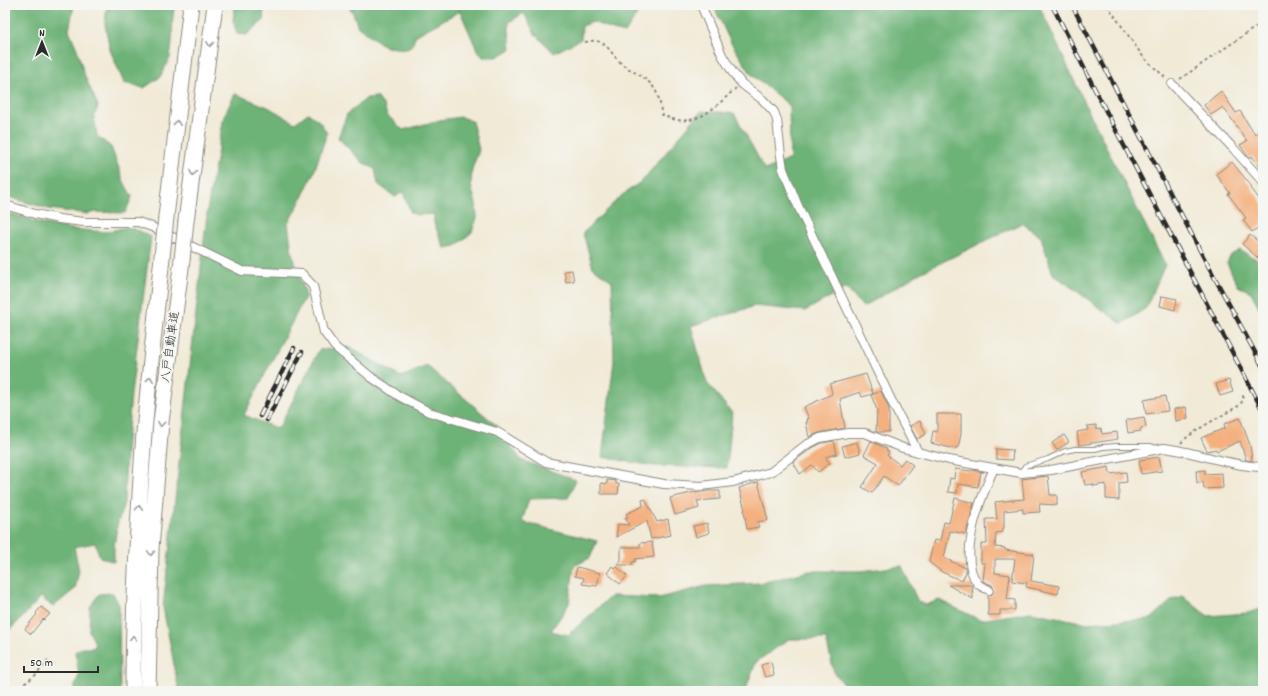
<svg xmlns="http://www.w3.org/2000/svg" width="1268" height="696" font-family="Dekko,'Klee One',sans-serif">
  <style>
    .forest { fill: #6db277; stroke: #4c6e51 }
    .building { fill: #f4b07e }
    .lines { fill: none; stroke-linecap: round; stroke-linejoin: round }
    .service-casing { stroke: #8e8a81; stroke-width: 6 }
    .minor-casing { stroke: #8e8a81; stroke-width: 10 }
    .motorway-casing { stroke: #8e8a81; stroke-width: 17 }
    .path { stroke: #8e8a81; stroke-width: 2; stroke-dasharray: 3 3; stroke-linecap: butt }
    .service { stroke: #fff; stroke-width: 4 }
    .minor { stroke: #fff; stroke-width: 8 }
    .motorway { stroke: #fff; stroke-width: 15 }
    .rail-casing { stroke: #2b2b2b; stroke-width: 4.5 }
    .rail { stroke: #f6f6f2; stroke-width: 3; stroke-dasharray: 9; stroke-linecap: butt }
    .motorway-bridge-casing { stroke: #8e8a81; stroke-width: 17; stroke-linecap: butt }
    .motorway-bridge { stroke: #fff; stroke-width: 15 }
    .oneway { stroke: #a0a0a0 }
    .labels { text-anchor: middle; dominant-baseline: central; stroke-width: 4; stroke-linejoin: round; paint-order: stroke }
    .street-label { font-size: 12px; fill: #2b2b2b; stroke: #f6f6f2 }
  </style>
  <rect width="100%" height="100%" fill="#f6f6f2"/>
  <filter id="ink" filterUnits="userSpaceOnUse"><feTurbulence type="fractalNoise" baseFrequency=".025" numOctaves="2"/><feDisplacementMap in="SourceGraphic" scale="8" xChannelSelector="R" yChannelSelector="G"/><feConvolveMatrix kernelMatrix="1 2 1 2 8 2 1 2 1" color-interpolation-filters="sRGB"/></filter>
  <filter id="wash" filterUnits="userSpaceOnUse"><feTurbulence type="fractalNoise" baseFrequency=".012" numOctaves="4" result="noise"/><feDisplacementMap in="SourceGraphic" scale="16" xChannelSelector="R" yChannelSelector="G"/><feGaussianBlur stdDeviation="0.9" result="paint"/><feColorMatrix in="noise" values="0 0 0 0 0 0 0 0 0 0 0 0 0 0 0 0 0 1.4 0 .05"/><feComposite in="paint" operator="in"/></filter>
  <g filter="url(#wash)">
    <rect width="100%" height="100%" fill="#f1ead7"/>
    <path class="forest" d="M5 5H74L69 30 77 49 84 74 98 106 94 117 97 136 111 147 124 182 132 197 125 213 95 212 88 214 49 209 5 196Z
      M107 5H175L173 15 172 42 170 58 160 77 144 88 124 83 110 50 105 24Z
      M235 5H264L263 21 246 35 237 34 233 21Z
      M347 5H643L625 33 613 30 593 22 582 26 581 39 554 53 535 34 524 13 509 22V31L511 49 497 57H483L477 50 460 11 416 35 413 43 408 49 386 47 358 27 353 13Z
      M713 5H1039L1087 108 1165 265 1146 308 1122 324 1053 274 1041 237 1022 223 920 273 863 307 846 288 805 311 755 306 691 326 707 383 732 413 727 468 654 466 602 457 614 361 612 281 593 268 583 233 621 196 642 181 701 111 734 113 765 170 790 159 789 105 752 75 731 43Z
      M235 94 268 107 295 123 308 113 320 122 327 133 314 172 300 202 288 223 292 253 306 295 244 415 278 429 319 350 349 347 401 377 427 366 495 424 521 460 576 480 568 498 529 499 522 522 597 541 590 558 574 566 569 604 551 631 568 635 611 596 659 598 706 586 761 583 809 571H861L902 566 918 602 926 605 939 600 980 620 1031 612 1086 623 1151 619 1172 600 1182 596 1208 616 1248 613 1263 608V691H849L834 672 826 639H789L756 662 745 691H179L163 607 208 205 224 116Z
      M377 97 384 106 387 115 403 130 440 120 461 117 472 121 479 150 472 169 471 186 476 204 477 218 472 232 456 246 444 248 434 223V214L417 215 411 213 403 192 395 197 378 184 375 169 362 162 338 138 347 114 367 98Z
      M5 212 41 223 71 229 105 232 127 227 140 231 151 237 131 394 126 453 124 503 117 526 114 547V562L100 557 95 543 74 547 79 571 75 589 53 607 41 597 20 620 5 634Z
      M1240 250 1263 263V315L1251 292 1238 286 1227 263 1231 255Z
      M113 593 119 605 120 691H73L79 675 75 652 82 648H94L95 643 89 631 90 607 99 594Z"/>
    <g id="blocks">
      <path class="building" d="M1221 91 1236 113 1240 111 1255 135 1263 130V172L1252 156 1249 158 1240 145 1247 141 1223 107 1211 115 1204 105Z
        M1232 162 1252 187 1251 188 1263 204V224L1252 232 1243 220 1246 218 1228 194 1230 193 1216 174Z
        M1250 235 1263 245V252L1258 258 1242 244Z
        M572 270 574 281 566 282 564 271Z
        M1162 296 1177 299 1175 310 1160 306Z
        M866 374 873 394 862 397 860 392 840 399 845 428 819 433 809 437 806 422H808L807 419H809L804 407 832 394 830 384Z
        M1229 380 1233 392 1220 396 1216 384Z
        M881 391 889 409V432H876L877 410 871 395Z
        M1165 396 1168 411 1146 414 1144 400Z
        M1186 407 1188 418 1176 421 1174 409Z
        M937 414H961V434L958 448 956 447 955 449 931 443 933 431 937 432Z
        M1144 417 1146 427 1141 428V431L1128 433 1126 420Z
        M1240 418 1250 445 1252 461 1246 460 1240 441 1217 451 1216 449 1207 451 1201 438 1225 428 1224 424Z
        M920 421 926 434 917 439 910 426Z
        M1096 425V429L1101 428 1102 434 1117 432 1118 439 1079 445 1077 432 1088 430 1087 426Z
        M1064 435 1069 442 1057 450 1052 443Z
        M834 441 837 454 825 457 830 463 818 472 812 465 800 474 793 462 812 448 822 443Z
        M871 441 887 449 886 450 889 452 887 455 900 465 905 459 913 465 898 486 884 476 872 493 862 487 878 463 864 455Z
        M857 442 860 453 845 457 842 446Z
        M996 449 1013 450 1012 460 996 459Z
        M1159 457 1162 471 1141 474 1139 460Z
        M1109 467 1110 474 1126 472 1127 482 1119 483V500L1106 499V484L1093 486V484L1085 485 1082 472Z
        M955 469 971 471 972 470 984 472H981L978 487 958 484 957 493 948 492 950 478 954 479Z
        M1205 470V474L1222 473 1223 488 1204 489 1203 482 1197 483 1196 471Z
        M1048 476 1050 495H1057V505L1039 504 1040 512 1023 513V509L1004 511V528H1003V532L996 533 995 547 1005 548V550L1034 554 1031 581 1059 586 1058 594 1026 587 1027 583 1012 581 1015 559H995V573L1010 575 1007 599 1015 600V610H1000V615H988V595L992 594 994 590 992 585 983 581 985 563H981V544H987L986 519H997L995 502 1024 499 1022 479Z
        M607 480 616 481V484H619L618 494H601V483L607 484Z
        M758 482 768 520 757 522 759 527 747 529 744 510H745L739 488Z
        M707 491H720V499L697 501 699 508 675 515 670 498 695 492V493Z
        M955 498 974 503 966 534 950 531 944 558 966 568V572L962 581 942 572 929 562 934 540 940 541 944 522 949 523Z
        M645 499 657 522 668 519 671 535 651 539 647 521 616 537 618 524 629 525 625 518 628 517 626 514 643 506 642 500Z
        M707 523 709 533 696 537 693 526Z
        M652 542 654 557 635 559V562H632V565H617L621 560V547H640V543Z
        M612 566 614 568 616 566 627 576 620 584 607 573Z
        M577 567 600 573 597 586 582 584 584 578 575 576Z
        M948 585H972L973 599Z
        M41 607 50 614 44 620 43 619 31 634 25 629 37 614 36 613Z
        M771 662 774 675 765 677 761 665Z"/>
    </g>
  </g>
  <g filter="url(#ink)">
    <use href="#blocks" fill-opacity="0" stroke="#8e8a81" stroke-width="1"/>
    <g class="lines">
      <defs>
        <path id="service" d="M1021 473 1025 466 1048 459 1065 451 1075 449H1095L1103 447 1117 446H1151L1155 448"/>
        <path id="minor" d="M701 5 722 55 733 73 742 84 763 100 774 112 777 120 781 156 783 169 798 206 894 406 918 452
          M1172 84 1233 148 1263 182
          M5 205 35 214 59 219 84 222H138L152 227 242 271 302 274 313 286 324 332 335 347 371 377 399 396 429 412 497 432 546 462 561 465 664 484 701 486 733 482 771 472 806 445 820 438 848 433H865L903 448 918 452 949 460 1021 473 1051 470 1164 448C1197 452 1229 466 1263 467
          M989 590C985 588 981 587 978 584 956 557 982 495 994 468"/>
        <path id="motorway" d="M166 217 191 5
          M186 221 215 5
          M133 691C133 605 138 519 144 433 149 374 156 316 162 257
          M148 691 151 549 161 422 182 260"/>
      </defs>
      <use href="#service" class="service-casing"/>
      <use href="#minor" class="minor-casing"/>
      <use href="#motorway" class="motorway-casing"/>
      <path class="path" d="M1107 5 1144 58 1167 79
        M585 42C590 41 595 40 600 42 609 46 613 56 620 62 630 72 645 75 654 88 659 96 661 105 661 114 694 132 713 109 736 88
        M1180 79 1263 22
        M1181 443C1190 432 1227 413 1240 405L1243 400V395
        M15 691 37 674 48 660"/>
      <use href="#service" class="service"/>
      <use href="#minor" class="minor"/>
      <use href="#motorway" class="motorway"/>
      <defs>
        <path id="rail" d="M1052 5 1109 117 1263 411
          M1072 5 1204 258 1263 367
          M260 416 294 348
          M267 420 302 352"/>
      </defs>
      <use href="#rail" class="rail-casing"/>
      <use href="#rail" class="rail"/>
      <defs>
        <path id="motorway-bridge" d="M162 257 166 217
          M182 260 186 221"/>
      </defs>
      <use href="#motorway-bridge" class="motorway-bridge-casing"/>
      <use href="#motorway-bridge" class="motorway-bridge"/>
    </g>
    <defs><path id="oneway-chevron" d="M-2-3.5L2.5 0L-2 3.5" fill="none" stroke-width="1.6" stroke-linecap="round" stroke-linejoin="round"/></defs>
    <g class="oneway">
      <use href="#oneway-chevron" transform="translate(210 44) rotate(97)"/>
      <use href="#oneway-chevron" transform="translate(177 123) rotate(-84)"/>
      <use href="#oneway-chevron" transform="translate(193 173) rotate(98)"/>
      <use href="#oneway-chevron" transform="translate(150 379) rotate(-84)"/>
      <use href="#oneway-chevron" transform="translate(161 424) rotate(96)"/>
      <use href="#oneway-chevron" transform="translate(139 508) rotate(-86)"/>
      <use href="#oneway-chevron" transform="translate(151 553) rotate(92)"/>
      <use href="#oneway-chevron" transform="translate(133 638) rotate(-90)"/>
    </g>
  </g>
  <g class="labels">
    <g class="street-label">
      <text transform="translate(171 347) rotate(-82)">八戸自動車道</text>
    </g>
  </g>
  <rect width="1268" height="696" fill="none" stroke="#f6f6f2" stroke-width="20"/>
  <g transform="translate(42 42)" stroke="#f6f6f2" stroke-width="3" paint-order="stroke">
  <path d="M0-3L7 15L0 10L-7 15Z" fill="#2b2b2b"/>
  <text y="-6" font-size="11" font-weight="bold" text-anchor="middle" fill="#2b2b2b">N</text>
  </g>
  <path d="M24 666v6h74v-6" fill="none" stroke="#2b2b2b" stroke-width="2"/>
  <text x="30" y="666" font-size="12" fill="#2b2b2b" stroke="#f6f6f2" stroke-width="3" paint-order="stroke">50 m</text>
</svg>
